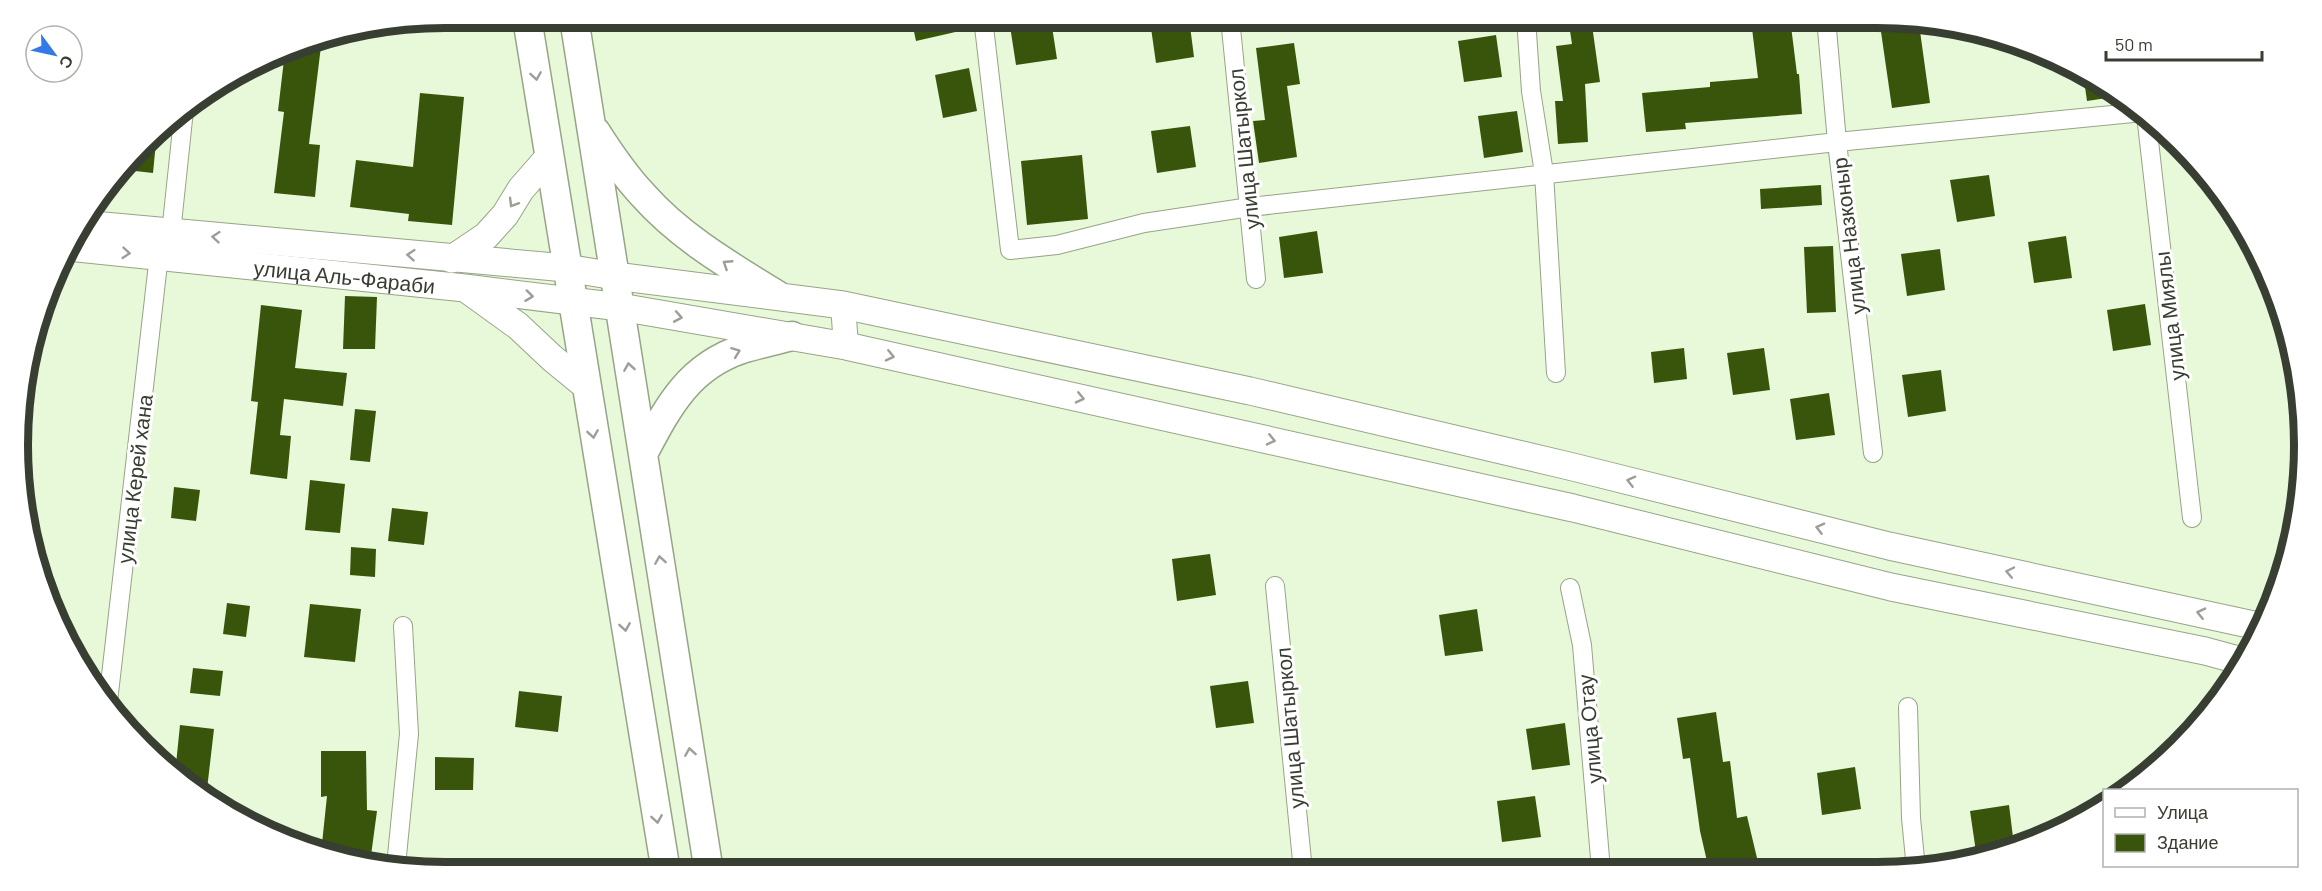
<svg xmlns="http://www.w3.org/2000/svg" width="2322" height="891" font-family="Barlow,sans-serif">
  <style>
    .building { fill: #39550c }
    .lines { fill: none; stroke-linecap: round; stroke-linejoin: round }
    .minor-casing { stroke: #96a487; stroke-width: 20 }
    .secondary-casing { stroke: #96a487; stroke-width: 26 }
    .primary-casing { stroke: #96a487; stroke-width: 29 }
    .trunk-casing { stroke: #96a487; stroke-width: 31 }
    .minor { stroke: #fff; stroke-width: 18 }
    .secondary { stroke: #fff; stroke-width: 24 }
    .primary { stroke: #fff; stroke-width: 27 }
    .trunk { stroke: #fff; stroke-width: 28 }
    .oneway { stroke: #9c9e98 }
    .labels { text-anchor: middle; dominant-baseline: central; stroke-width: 6; stroke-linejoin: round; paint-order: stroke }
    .street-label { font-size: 21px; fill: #383e32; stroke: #fff }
    .rim { fill: none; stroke: #383e32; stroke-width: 8 }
  </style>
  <rect width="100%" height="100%" fill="#e8f9d9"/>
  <path class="building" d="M911 18H972L973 28 916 41Z
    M1173 18H1189L1194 57 1156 63 1150 21Z
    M1568 18H1591L1600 82 1585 84 1588 142 1558 144 1555 101H1563L1556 46 1572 44Z
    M1766 18H1790L1797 74H1799L1802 114 1685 123 1686 129 1646 132 1642 93 1710 87V82L1758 78 1751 20Z
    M1879 18 1919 24 1930 103 1892 108Z
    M1051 20 1057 59 1016 65 1010 26Z
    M1496 35 1502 77 1464 82 1458 41Z
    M322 38 309 144 320 145 315 197 274 193 284 112 278 111 285 51 308 41Z
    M1294 43 1300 84 1287 86 1297 157 1259 163 1253 121 1265 120 1256 48Z
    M969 68 977 111 943 118 935 75Z
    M2083 73 2095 80 2120 96 2087 101Z
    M420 93 464 97 452 225 408 221 409 214 350 207 356 160 413 167Z
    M1517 111 1523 152 1484 158 1478 116Z
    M1190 126 1196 167 1157 173 1151 131Z
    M157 132 153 173 126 170 143 149Z
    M1082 155 1088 219 1027 225 1021 161Z
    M1989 175 1995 216 1957 222 1950 180Z
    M1821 185 1822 205 1761 209 1760 189Z
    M1317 231 1323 273 1284 278 1279 237Z
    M2066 236 2072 278 2034 283 2028 242Z
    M1833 246 1836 312 1807 313 1804 247Z
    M1940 249 1945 290 1907 296 1901 254Z
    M345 296 377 297 375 349H343Z
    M2145 304 2151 345 2113 351 2107 310Z
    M261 305 302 310 295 368 347 373 343 406 284 399 280 435 291 436 287 479 250 474 258 402 251 401Z
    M1684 348 1687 379 1654 383 1651 352Z
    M1764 348 1770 390 1733 395 1727 353Z
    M1941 370 1946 411 1908 417 1902 375Z
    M1829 393 1835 435 1796 440 1790 399Z
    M355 409 376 411 370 462 350 460Z
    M310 480 345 484 340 533 305 530Z
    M174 487 200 490 196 521 171 518Z
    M392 508 428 512 424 545 388 541Z
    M351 547 376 549 375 577 350 575Z
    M1210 554 1216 595 1177 601 1172 559Z
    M227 603 250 606 246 637 223 634Z
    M310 604 361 609 355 662 304 657Z
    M1477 609 1483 651 1445 656 1439 615Z
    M193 668 223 671 220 696 190 693Z
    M1248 681 1254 723 1216 728 1210 686Z
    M519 691 562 696 558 732 515 727Z
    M1716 712 1723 762 1730 761 1737 818 1747 816 1757 858 1709 870 1700 831 1690 758 1683 759 1677 718Z
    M1565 723 1570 765 1532 770 1526 729Z
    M180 725 214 729 206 798 186 785 175 774Z
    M321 751H366L367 810 377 811 370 863 335 858 321 853 327 796 321 797Z
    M435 757 474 758 473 790H435Z
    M1855 767 1861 809 1822 815 1817 773Z
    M1535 796 1541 837 1502 842 1497 801Z
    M2009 805 2014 845 1976 852 1970 811Z"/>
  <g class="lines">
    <defs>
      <path id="minor" d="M983 18 1010 250 1057 245 1144 223 1250 207 1837 142 2143 112
        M1230 18 1256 279
        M1526 18 1531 91 1544 173 1556 373
        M1826 18 1837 142 1873 453
        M2146 115 2192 518
        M171 233 184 110
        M1275 586 1303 871
        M1570 588 1582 645 1601 870
        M108 702 159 255
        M1908 707 1911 818 1916 869
        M396 866 409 734 403 626"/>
      <path id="secondary" d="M843 305 846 346"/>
      <g id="primary">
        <path d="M82 224 566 268 615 276 843 305 1250 391 1573 467 1889 546 2258 626"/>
        <path id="s1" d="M68 247 465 288 620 307 846 346 1573 508 1891 587 2205 651 2242 661"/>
        <path d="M452 259 486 236 505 215 521 189 549 157"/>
        <path d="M468 290 518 326 552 358 585 385"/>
      </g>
      <path id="trunk" d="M527 18 666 872
        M574 18 709 872
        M596 132C610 154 625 176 643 195 680 237 730 266 777 295
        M643 454C668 407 688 367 742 349 759 344 776 340 792 336"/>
    </defs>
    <use href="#minor" class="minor-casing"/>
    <use href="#secondary" class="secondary-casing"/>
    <use href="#primary" class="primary-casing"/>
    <use href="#trunk" class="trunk-casing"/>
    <use href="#minor" class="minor"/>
    <use href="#secondary" class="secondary"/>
    <use href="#primary" class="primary"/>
    <use href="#trunk" class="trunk"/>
  </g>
  <defs><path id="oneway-chevron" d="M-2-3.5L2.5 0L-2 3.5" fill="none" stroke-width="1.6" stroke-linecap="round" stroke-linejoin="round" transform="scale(1.5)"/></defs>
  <g class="oneway">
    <use href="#oneway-chevron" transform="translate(536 76) rotate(81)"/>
    <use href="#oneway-chevron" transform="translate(513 203) rotate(121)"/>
    <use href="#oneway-chevron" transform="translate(216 237) rotate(-175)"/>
    <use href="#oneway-chevron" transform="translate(126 253) rotate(5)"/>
    <use href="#oneway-chevron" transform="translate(411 255) rotate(-175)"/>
    <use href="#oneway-chevron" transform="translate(727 264) rotate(-147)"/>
    <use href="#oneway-chevron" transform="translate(529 296) rotate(7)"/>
    <use href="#oneway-chevron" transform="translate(678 317) rotate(10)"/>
    <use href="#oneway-chevron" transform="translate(736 352) rotate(-21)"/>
    <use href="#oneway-chevron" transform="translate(890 356) rotate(13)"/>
    <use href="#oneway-chevron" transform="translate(629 367) rotate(-99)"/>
    <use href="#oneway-chevron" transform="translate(1080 398) rotate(13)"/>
    <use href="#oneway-chevron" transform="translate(593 434) rotate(81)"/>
    <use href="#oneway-chevron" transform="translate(1271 440) rotate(13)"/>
    <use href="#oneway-chevron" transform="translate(1631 481) rotate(-166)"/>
    <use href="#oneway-chevron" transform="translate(1820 528) rotate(-166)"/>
    <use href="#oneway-chevron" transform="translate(660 560) rotate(-99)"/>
    <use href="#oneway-chevron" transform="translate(2010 572) rotate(-168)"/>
    <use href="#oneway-chevron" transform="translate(2201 613) rotate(-167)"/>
    <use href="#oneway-chevron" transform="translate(625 627) rotate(81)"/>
    <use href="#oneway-chevron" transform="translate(690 752) rotate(-99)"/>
    <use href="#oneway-chevron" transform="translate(657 819) rotate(81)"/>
  </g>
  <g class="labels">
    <g class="street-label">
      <text transform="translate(1243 149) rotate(-96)">улица Шатыркол</text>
      <text transform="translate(1848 236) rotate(-97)">улица Назконыр</text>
      <text stroke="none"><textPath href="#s1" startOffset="278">улица Аль-Фараби</textPath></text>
      <text transform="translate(2169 316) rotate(-97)">улица Миялы</text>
      <text transform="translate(134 479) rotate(-83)">улица Керей хана</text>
      <text transform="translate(1289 728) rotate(-95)">улица Шатыркол</text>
      <text transform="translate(1589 729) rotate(-95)">улица Отау</text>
    </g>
  </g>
  <path d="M0 0H2322V891H0ZM445 28H1877A417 417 0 0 1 2294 445V445A417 417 0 0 1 1877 862H445A417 417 0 0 1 28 445V445A417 417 0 0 1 445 28Z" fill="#fff" fill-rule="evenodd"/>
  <path class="rim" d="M445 28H1877A417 417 0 0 1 2294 445V445A417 417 0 0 1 1877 862H445A417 417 0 0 1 28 445V445A417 417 0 0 1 445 28Z"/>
  <rect x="2103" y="789" width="195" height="78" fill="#ffffff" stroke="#afb2ad" stroke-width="1.5"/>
  <rect x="2115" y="808" width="30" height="9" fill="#ffffff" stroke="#afb2ad" stroke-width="1.5"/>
  <text x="2157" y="819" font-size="18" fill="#383e32">Улица</text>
  <rect x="2115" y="834" width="30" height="18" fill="#39550c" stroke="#afb2ad" stroke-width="1.5"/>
  <text x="2157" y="849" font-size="18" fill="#383e32">Здание</text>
  <g transform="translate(54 54) rotate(123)"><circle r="28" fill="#ffffff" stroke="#afb2ad" stroke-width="1.5"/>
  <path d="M0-4.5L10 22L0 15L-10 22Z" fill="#347ae7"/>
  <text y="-9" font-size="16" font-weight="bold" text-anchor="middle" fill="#383e32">С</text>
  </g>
  <path d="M2106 51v9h156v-9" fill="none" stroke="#383e32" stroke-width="3"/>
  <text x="2115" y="51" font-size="18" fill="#383e32" stroke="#ffffff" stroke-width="4.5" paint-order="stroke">50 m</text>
</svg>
